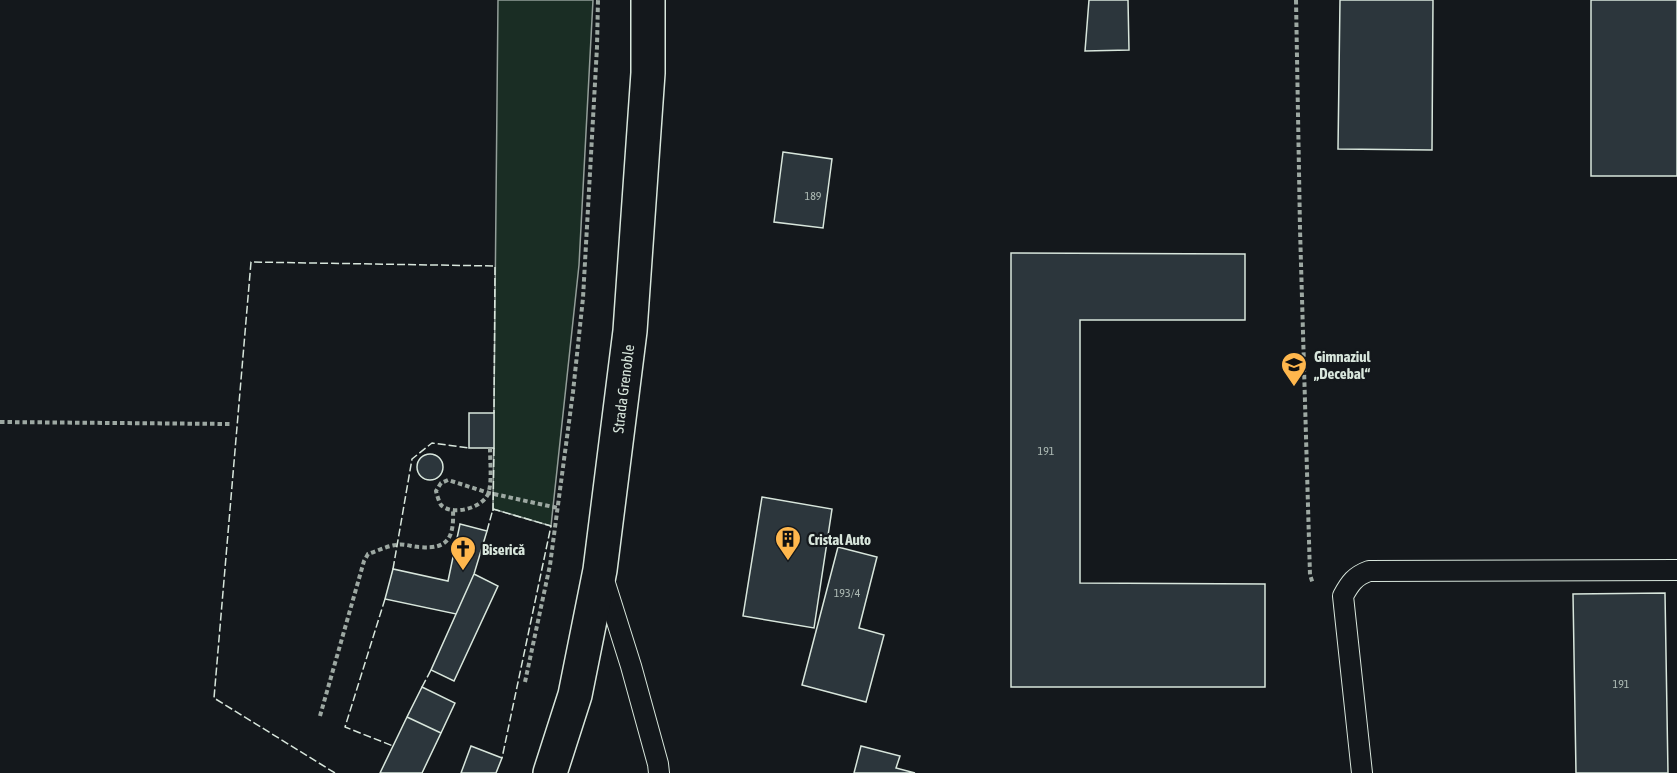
<svg xmlns="http://www.w3.org/2000/svg" width="1677" height="773" font-family="'Asap Condensed',sans-serif">
  <style>
    .green { fill: #1a2d24; stroke: #939e99; stroke-width: 1.5 }
    .building { fill: #2c363c; stroke: #d8e6dc; stroke-width: 1.5 }
    .lines { fill: none; stroke-linecap: round; stroke-linejoin: round }
    .service-casing { stroke: #d8e6dc; stroke-width: 22 }
    .primary-casing { stroke: #d8e6dc; stroke-width: 36 }
    .path { stroke: #9da8a2; stroke-width: 4; stroke-dasharray: 4.5 3; stroke-linecap: butt }
    .service { stroke: #14181c; stroke-width: 20 }
    .primary { stroke: #14181c; stroke-width: 33 }
    .fence { stroke: #d8e6dc; stroke-width: 1.5; stroke-dasharray: 8 3; stroke-linecap: butt }
    .labels { text-anchor: middle; dominant-baseline: central; stroke-width: 4.5; stroke-linejoin: round; paint-order: stroke }
    .number-label { font-size: 12px; fill: #adbab4 }
    .poi-label { font-size: 15px; font-weight: bold; fill: #d8e6dc; stroke: #14181c; text-anchor: start }
    .street-label { font-size: 15px; fill: #d8e6dc; stroke: #14181c }
  </style>
  <rect width="100%" height="100%" fill="#14181c"/>
  <path class="green" d="M498 0H593L579 265 551 526 493 509Z"/>
  <path class="building" d="M1089 0H1128L1129 50 1085 51Z
    M1340 0H1433L1432 150 1338 149Z
    M1591 0H1677V176H1591Z
    M783 152 832 159 823 228 774 222Z
    M1011 253 1245 254V320H1080V583L1265 584V687H1011Z
    M469 413H494V448H469Z
    M417 467a13 13 0 1 1 26 0a13 13 0 1 1-26 0Z
    M762 497 832 509 814 628 743 616Z
    M460 524 487 531 474 574 456 614 385 599 393 569 448 581Z
    M838 547 877 557 859 628 884 635 866 702 802 685Z
    M474 574 498 586 454 681 431 670Z
    M1665 593 1668 773H1576L1573 594Z
    M422 687 455 703 441 733 407 717Z
    M407 717 441 733 422 773H380Z
    M471 746 502 758 496 773H461Z
    M861 746 900 756 896 768 915 773H854Z"/>
  <g class="lines">
    <defs>
      <path id="service" d="M603 577 631 666 658 764 659 773
        M1362 773 1343 596C1350 583 1355 576 1369 571L1677 570"/>
      <g id="primary">
        <path id="s1" d="M550 773 575 695 600 570 630 331 648 73V0"/>
      </g>
    </defs>
    <use href="#service" class="service-casing"/>
    <use href="#primary" class="primary-casing"/>
    <path class="path" d="M1296 0 1300 229 1310 575 1313 584
      M0 422 230 424
      M490 448C490 462 492 478 489 491 486 507 453 517 441 505 439 502 437 495 436 491L441 483 448 480 489 493 494 494 558 508
      M525 682 550 565 573 392 583 298 597 47 598 0
      M320 716 364 561 368 554C377 551 387 546 396 545 404 543 412 547 420 547 450 550 454 535 453 509"/>
    <use href="#service" class="service"/>
    <use href="#primary" class="primary"/>
    <path class="fence" d="M493 511 494 448
      M487 531 493 509 551 526 502 758
      M393 569 412 459 432 443 469 448
      M385 599 345 727 393 746
      M422 687 431 670
      M335 773 214 698 251 262 495 266 494 413"/>
  </g>
  <defs>
    <symbol id="school-pin" viewBox="-11 -11 22 30"><path d="M0 17L-7.5 6A9.5 9.5 0 1 1 7.5 6Z" fill="#ffb74d" stroke="#14181c"/><path d="M0-5L7-2L0 1L-7-2ZM-4 1L0 2.5L4 1V4Q0 6-4 4Z" fill="#111"/></symbol>
    <symbol id="building-pin" viewBox="-11 -11 22 30"><path d="M0 17L-7.5 6A9.5 9.5 0 1 1 7.5 6Z" fill="#ffb74d" stroke="#14181c"/><path d="M-4-6H4V6H1V3H-1V6H-4ZM-2.5-4.3h1.7v1.8h-1.7ZM.8-4.3h1.7v1.8H.8ZM-2.5-1h1.7V.8h-1.7ZM.8-1h1.7V.8H.8Z" fill="#111"/></symbol>
    <symbol id="church-pin" viewBox="-11 -11 22 30"><path d="M0 17L-7.5 6A9.5 9.5 0 1 1 7.5 6Z" fill="#ffb74d" stroke="#14181c"/><path d="M-1.2-6h2.4v3.5h3.3v2.4h-3.3V6h-2.4V-.1h-3.3v-2.4h3.3Z" fill="#111"/></symbol>
  </defs>
  <g fill-rule="evenodd">
    <use href="#school-pin" x="1279" y="350" width="30" height="40"/>
    <use href="#building-pin" x="773" y="524" width="30" height="40"/>
    <use href="#church-pin" x="448" y="534" width="30" height="40"/>
  </g>
  <g class="labels">
    <g class="number-label">
      <text x="813" y="196">189</text>
      <text x="1046" y="451">191</text>
      <text x="847" y="593">193/4</text>
      <text x="1621" y="684">191</text>
    </g>
    <g class="poi-label">
      <text x="1314" y="356">Gimnaziul<tspan x="1314" dy="17">„Decebal“</tspan></text>
      <text x="808" y="539">Cristal Auto</text>
      <text x="482" y="549">Biserică</text>
    </g>
    <g class="street-label">
      <text stroke="none"><textPath href="#s1" startOffset="392">Strada Grenoble</textPath></text>
    </g>
  </g>
</svg>
